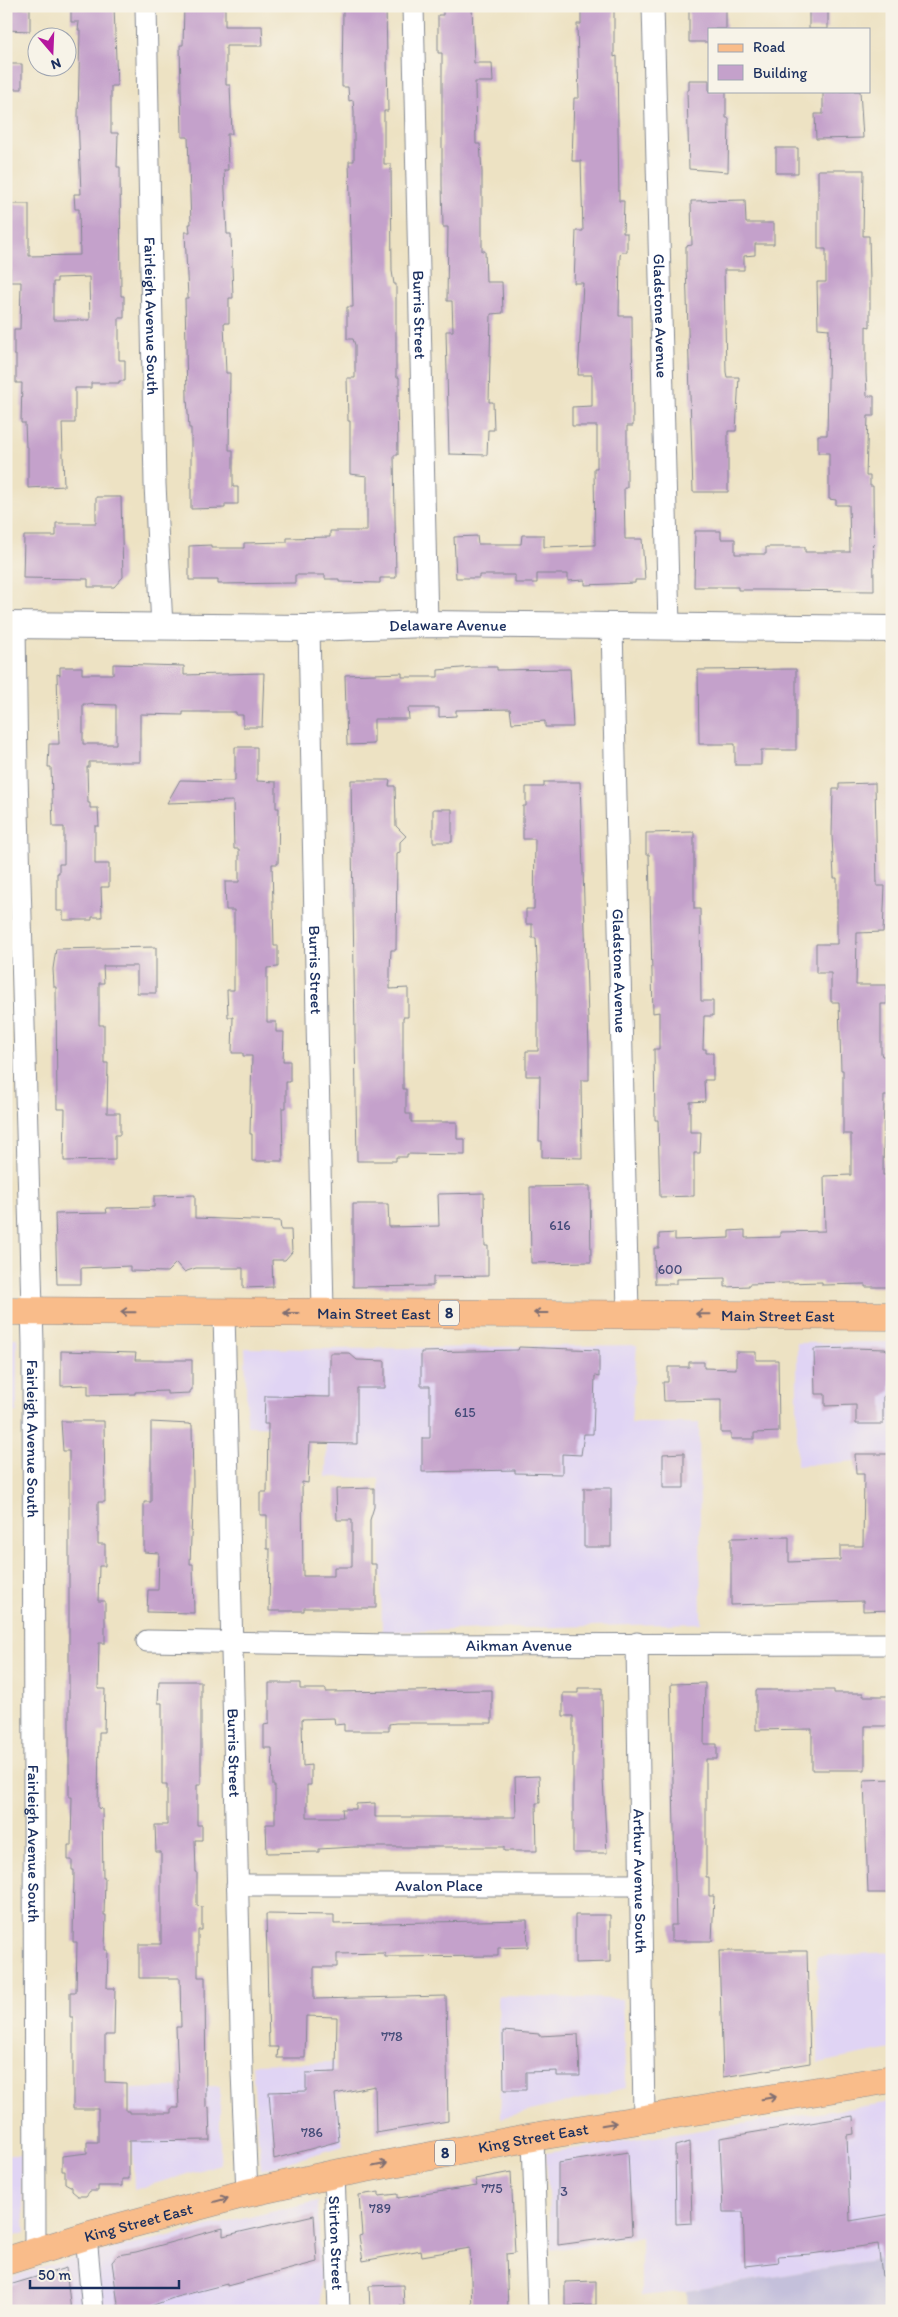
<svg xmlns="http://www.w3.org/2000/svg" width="898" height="2317" font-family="Itim,sans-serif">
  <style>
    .built { fill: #e0d4f4 }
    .industrial { fill: #c4c0db }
    .building { fill: #c4a1cb; fill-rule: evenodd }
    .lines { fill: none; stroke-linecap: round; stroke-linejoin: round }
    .minor-casing { stroke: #848890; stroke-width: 23 }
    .tertiary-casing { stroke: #848890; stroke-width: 28 }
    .primary-casing { stroke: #848890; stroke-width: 29 }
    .minor { stroke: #fff; stroke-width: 21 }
    .tertiary { stroke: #fff; stroke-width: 26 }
    .primary { stroke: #f9bc8a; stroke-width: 28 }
    .oneway { stroke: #7f6e72 }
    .labels { text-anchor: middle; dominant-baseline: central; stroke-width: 5; stroke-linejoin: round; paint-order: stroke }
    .number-label { font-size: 14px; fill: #454c79 }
    .shield { fill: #f7f3e8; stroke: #5d6a87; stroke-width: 1 }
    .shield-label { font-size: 15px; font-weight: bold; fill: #1b2f5e }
    .street-label { font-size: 16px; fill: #1b2f5e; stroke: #f7f3e8 }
  </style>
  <rect width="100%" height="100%" fill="#f7f3e8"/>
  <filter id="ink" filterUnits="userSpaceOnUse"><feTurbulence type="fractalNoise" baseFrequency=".02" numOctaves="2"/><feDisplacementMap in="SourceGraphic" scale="10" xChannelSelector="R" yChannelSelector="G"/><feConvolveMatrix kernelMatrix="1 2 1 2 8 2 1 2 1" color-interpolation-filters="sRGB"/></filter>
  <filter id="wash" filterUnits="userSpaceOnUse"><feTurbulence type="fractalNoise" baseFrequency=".0096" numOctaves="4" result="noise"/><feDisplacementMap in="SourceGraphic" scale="20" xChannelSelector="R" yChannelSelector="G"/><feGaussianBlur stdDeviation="1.12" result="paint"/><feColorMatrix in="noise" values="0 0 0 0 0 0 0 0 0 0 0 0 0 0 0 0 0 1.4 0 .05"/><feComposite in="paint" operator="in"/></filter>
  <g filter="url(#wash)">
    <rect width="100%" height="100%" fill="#ede2c3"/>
    <path class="built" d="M6 1338H17V1412H6Z
      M892 1342V1458L797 1466V1343Z
      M637 1345 631 1423H699L701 1623 382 1632 379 1478 326 1477 327 1428 247 1426 245 1348 327 1349Z
      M892 1952V2049L818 2063 817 1956Z
      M498 1996 622 1999 626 2088 501 2118Z
      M334 2062 343 2146 261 2170 252 2064Z
      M220 2086V2164L134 2190 130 2089Z
      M892 2102V2257L687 2291 641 2296V2237L551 2250 546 2153Z
      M6 2155H20L25 2233 6 2239Z
      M318 2201 321 2311H6V2279L54 2263Z"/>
    <path class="industrial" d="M892 2257V2311H688L687 2291Z"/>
    <g id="blocks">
      <path class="building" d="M71 6H114L117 86H111V133H118L117 167H120L121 296H124V318H119V360H125V381H119V383H91V388H75V423H62L64 486 28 488V447H26L25 423H21L22 383H16V355H14V329H20L21 282H10V233H6V204H29V256L80 255 79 209H75L74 194H81L78 116 80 30H78L79 22H71ZM89 277 90 320H53V282H57V278Z
        M184 6 225 8V26H262L263 46H226V85H230L232 134H227L228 170H224L227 234H231L233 298H229V323H224L226 373H230L229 450H233V487H238V504H225V508L191 509V428H189L187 398 185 298H188L185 232H190L189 224H191L188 137H182L180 45H183Z
        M351 6 386 7 388 111H384V164H391L392 271 394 284H396V377H399V395H397L398 455H394L396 578H380V583L339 582V579H325V575H295V583L218 584V580H189V546L211 545V548H244V543L287 542V538L330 537V531H367V476L350 474V421H348L347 378H355V345L353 339H347V307H353L349 161H354V111L353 100 349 101 348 87H342V79L343 10H351Z
        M443 6H472L474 63H492L493 82H475L476 144H480L482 172V251H485L486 282H502L503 313 491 314 489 402H493L494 430H488L487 455 449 454 446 331H453L452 301H447L448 227H443L442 185V53H438V15H443Z
        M581 6H614V57L617 56 619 201H624L623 233H627V252H621L620 256 619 316H632L633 426H627V488H624L625 539H642L645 580H635V583L585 585V580L568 581V574H537V583H515V575H479V578H456L454 537 477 536 478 544H521L522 535H544V547L595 545 594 468H597V426H572V407L592 406V375H578L583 283H574L576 231H583L581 161H572L574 98H579L577 24H581Z
        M694 6H726V29H709V42H689V9H694Z
        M809 6H828V29H809Z
        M6 8H30V31L6 30Z
        M6 64H22V89H6Z
        M689 80H709V91H726V118H729L728 172 689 169 687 90H689Z
        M823 91H860L863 138 816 139 815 114H823Z
        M776 148H798V173H776Z
        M818 170H864L863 236H869L870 282V327L866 326V373L867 396H874V416H868L866 476H870V486H873L874 591 765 590H738V587H694L695 531H721V539H735V554H766V547H805V552H850L849 505H836V500L829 499V453H818V435H827L829 329 818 328 817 282H826V249H818Z
        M745 200 746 223H774V244H755V255L744 256V270H724L726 372 727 377H739L736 431H728V492H693L686 265V246L692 245 691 201Z
        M96 497H121L123 577 114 587H88V579L23 578 24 536H56V523H96Z
        M113 664 184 666V675L264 673 262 727H243V715H236V712H183V715L140 714V762H89V767H87L88 803H90V808H98L99 826H95V864H109V887H101L102 917H92V920H63V911H57V873H59V864H64V827H53L51 767H48L49 744H59L57 674 60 675V667H82V674H113ZM83 704 116 705V744H83Z
        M473 667H497V670L570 669 573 727H545V721L512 723 510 709 456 710V716L439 717V708H408L409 719H374V744L347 745 345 675 402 673V677H438V670Z
        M796 669V750H761V765H735V744H699L698 670Z
        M235 747H257V781L276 782V808H279L278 864H272L274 946H278V967L267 968V1022H276V1032H284L283 1061H290V1082H286V1108H282L283 1161H252V1134H250L252 1056H243V1053H232L233 1017H228L227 990H234V910H226L225 882H239V849H234L233 801 167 803 180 780 235 781Z
        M351 780H390L389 786H395L396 826 406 836 400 842V852L397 853 396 950H391L390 970V989L408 988V1017H403V1089H406V1114H411V1122H457V1139H465V1155L407 1154V1157H396V1161H357Z
        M544 782H580L589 1048V1080H581L582 1158 542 1157V1141H539L540 1076H526V1051H538V984L536 938H532V924H526V909H534L535 839H523V806H526V787H544Z
        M875 783 877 886H885L883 932 857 933 856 985H887V1004H881V1053L882 1056H888L889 1076V1096H884L883 1175H892V1287H865V1284L822 1285V1282L749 1284V1286L725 1287V1278L676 1279V1284H655L654 1248H659V1234L675 1233V1240L729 1238V1231L745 1230V1238L780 1237V1232L825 1231 824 1176 851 1175V1134H843V1070H841L839 1002H831V973H816V944H837V878H834L832 836 833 789H839V784Z
        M433 809H452V842H433Z
        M694 832V909H700L701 1001H713V1016H704L703 1049H706V1053H713V1080H704L705 1101 690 1102V1132H701L700 1153H694V1196L660 1197 658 1120H655L654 1049H659V1012L653 1013 649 854H646V833Z
        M156 947V993H137V966H103L104 983H99V1025H104V1063H108L107 1113H120V1135H115V1160L64 1161 65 1109H57L56 987H54L53 969 56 949Z
        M590 1186 591 1262 531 1263 530 1187Z
        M484 1193 485 1246H488V1276L433 1277V1286L353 1287V1204H388L389 1227 439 1226 438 1194Z
        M195 1195V1218L280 1221 281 1230H291L292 1252 285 1260H272L273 1287 243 1288V1268H196L184 1272 176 1263 167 1272 130 1271V1266L81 1268V1284H57L55 1214 107 1213 106 1208 154 1207V1196Z
        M519 1347 599 1350V1377L595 1376 593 1434H584L581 1455 562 1454V1474L515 1473V1470L422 1472V1438H430V1386H421V1352L518 1350Z
        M853 1348 885 1349 891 1353 890 1391 883 1397V1424H856V1405L825 1406V1394H815L814 1349Z
        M61 1351 136 1353 135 1360H192V1390H190V1393L167 1394V1391L135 1392V1394L88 1395V1385L61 1386Z
        M736 1352H756V1360H778L779 1432 754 1433V1439H731V1433H721V1400L664 1401 663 1382H668V1367H689V1362H704V1368L736 1369Z
        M330 1353H349L357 1360 385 1361V1388H357V1444L310 1443 308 1483 302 1482 303 1576H334V1567H352V1520H337L336 1489 374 1488V1507L370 1520V1564H376V1608H304V1611H269L270 1549H267V1515H260V1492H267L268 1424H264L265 1396 330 1397Z
        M61 1421H104L105 1502H98V1544H105V1566H99L98 1601H105V1643H99L98 1689H105L104 1732H99L98 1808 102 1809 103 1878H105L104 1915H106L105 1950H108L107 1988H115L114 2035H105V2082L126 2083V2111H129V2113H171V2108H179L176 2027H181L180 1978H139V1944H161V1852H156L155 1825H167V1785H162V1703H158L159 1681H201V1785H197V1825H202V1840H195L196 1872H197V1906L202 1907V1930H198V1977H205L206 2108 209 2107 210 2140 129 2141V2179H122V2186H98V2191H90L86 2196H78L72 2191V2187L65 2183V2171H62V2156L87 2153V2142H98V2109H73V2017H70V1992H76L77 1942H73L74 1870H72V1860H68V1845H71L72 1797H69V1451H63Z
        M151 1422 189 1424 192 1425 193 1485 190 1564H193L194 1613 147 1612 148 1590H158L159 1553 144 1552V1502H151Z
        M684 1453V1488H663V1454Z
        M855 1454H892V1610L863 1611V1601L731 1605V1538L789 1537V1562L840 1560V1546H863L864 1474H856Z
        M584 1488H611V1547H584Z
        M269 1683H300V1689H326V1692L492 1690V1723H396L389 1724V1731H344V1724L335 1725 334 1718 302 1719 303 1766 311 1765V1785H307V1817H343L342 1809H356V1804L375 1803V1817H516L515 1777 539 1776 540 1803H536L537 1851H504V1847H354L319 1849V1852L267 1853 266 1824H275V1786H273L272 1748H264V1725L269 1724Z
        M705 1683 704 1744H717V1759H706V1877H709V1896H714L712 1941H671V1925H676L671 1684Z
        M578 1688H602L603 1779 607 1853H573V1716H563V1693H578Z
        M756 1690H834V1693H863V1696H892V1726H865V1770H812V1729L756 1730Z
        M892 1779V1893H868L864 1780Z
        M266 1914 334 1915V1924L527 1920 528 1947 498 1948V1956L385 1957V1953L337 1954V1967H314V1999L446 1996 448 2121 376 2133 375 2086 335 2094 339 2141 274 2159 269 2092 306 2091V2073L336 2072 337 2017 306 2016 305 2058H277L278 2047H269Z
        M575 1915H610V1962L575 1963Z
        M719 1951H807L810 2063 723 2077Z
        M503 2031 539 2034V2036L578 2034 580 2076H557V2071L526 2072V2090H504Z
        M853 2116 854 2134 847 2135 850 2221 892 2214V2276H882L878 2244 811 2254 778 2256 779 2262 745 2266 743 2212H723L720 2138Z
        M690 2142 692 2223 676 2224 675 2146Z
        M628 2152 632 2235 558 2245V2163Z
        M511 2172 515 2253 506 2254 508 2311H472L470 2248 422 2256 421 2250 363 2261 359 2236 362 2235 359 2195 379 2192V2196L398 2194V2198L477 2186 475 2179Z
        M314 2215 317 2262 227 2286V2284L176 2297 151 2306 152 2311H119L112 2262 118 2255 136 2252 223 2228V2236Z
        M66 2268 71 2311H6V2286Z
        M596 2281V2305L565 2306V2282Z
        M403 2285 404 2305H400V2311H370L369 2286Z"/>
    </g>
  </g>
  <g filter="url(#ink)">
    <use href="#blocks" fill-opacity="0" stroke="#848890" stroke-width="1"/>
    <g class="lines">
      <defs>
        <g id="minor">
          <path id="s1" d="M146 6 155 484 162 627"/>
          <path id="s2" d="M413 6 427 624"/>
          <path id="s3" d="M653 6 669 626"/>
          <path id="s4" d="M15 625 17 775 33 1344 35 2252"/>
          <path id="s5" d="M612 627 628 1313"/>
          <path id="s6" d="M309 628 323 1312"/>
          <path id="s7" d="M224 1313 242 2072 247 2193"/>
          <path id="s8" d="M147 1641 393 1645 892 1644"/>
          <path id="s9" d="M637 1643 644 2118"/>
          <path id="s10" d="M237 1885H641"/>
          <path d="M533 2137 538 2311"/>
          <path id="s11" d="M334 2174 339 2311"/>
          <path d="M86 2236 93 2311"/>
        </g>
        <g id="tertiary">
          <path id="s12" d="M6 625 309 628 427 624 892 629"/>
        </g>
        <g id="primary">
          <path id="s13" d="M6 1311 892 1316"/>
          <path id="s14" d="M6 2261 86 2236 247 2193 334 2174 533 2137 892 2079"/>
        </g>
      </defs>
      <use href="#minor" class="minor-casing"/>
      <use href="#tertiary" class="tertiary-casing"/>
      <use href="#primary" class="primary-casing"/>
      <use href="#minor" class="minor"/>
      <use href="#tertiary" class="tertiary"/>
      <use href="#primary" class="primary"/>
    </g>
    <defs><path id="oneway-shaft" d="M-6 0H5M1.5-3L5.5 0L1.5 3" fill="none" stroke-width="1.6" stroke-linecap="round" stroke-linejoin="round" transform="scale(1.25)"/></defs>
    <g class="oneway">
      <use href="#oneway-shaft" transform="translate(128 1312) rotate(-179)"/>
      <use href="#oneway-shaft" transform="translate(291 1313) rotate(180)"/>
      <use href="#oneway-shaft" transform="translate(541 1313) rotate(-180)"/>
      <use href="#oneway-shaft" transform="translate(703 1314) rotate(-179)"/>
      <use href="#oneway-shaft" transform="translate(769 2098) rotate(-9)"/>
      <use href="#oneway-shaft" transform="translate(609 2124) rotate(-10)"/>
      <use href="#oneway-shaft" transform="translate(380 2165) rotate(-11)"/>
      <use href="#oneway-shaft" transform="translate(221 2200) rotate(-15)"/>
    </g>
  </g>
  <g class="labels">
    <g class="number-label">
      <text x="560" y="1225">616</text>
      <text x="670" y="1269">600</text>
      <text x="465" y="1412">615</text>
      <text x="392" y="2036">778</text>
      <text x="312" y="2132">786</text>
      <text x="492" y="2188">775</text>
      <text x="564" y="2191">3</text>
      <text x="380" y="2208">789</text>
    </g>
    <g class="shield">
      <rect x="439" y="1300.5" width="20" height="25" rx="4"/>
      <rect x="435" y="2140.5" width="20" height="25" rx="4"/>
    </g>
    <g class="shield-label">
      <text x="449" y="1313">8</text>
      <text x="445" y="2153">8</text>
    </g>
    <g class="street-label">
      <text stroke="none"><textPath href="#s2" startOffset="309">Burris Street</textPath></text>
      <text stroke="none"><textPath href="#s1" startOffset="310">Fairleigh Avenue South</textPath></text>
      <text stroke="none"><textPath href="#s3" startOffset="310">Gladstone Avenue</textPath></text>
      <text stroke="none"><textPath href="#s12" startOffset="442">Delaware Avenue</textPath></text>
      <text stroke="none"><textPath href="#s6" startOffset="342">Burris Street</textPath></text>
      <text stroke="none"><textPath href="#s5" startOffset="344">Gladstone Avenue</textPath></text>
      <text stroke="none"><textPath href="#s13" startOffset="368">Main Street East</textPath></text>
      <text stroke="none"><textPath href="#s13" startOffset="772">Main Street East</textPath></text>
      <text stroke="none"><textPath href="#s4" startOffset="814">Fairleigh Avenue South</textPath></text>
      <text stroke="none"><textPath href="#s8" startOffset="372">Aikman Avenue</textPath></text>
      <text stroke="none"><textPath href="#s7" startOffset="440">Burris Street</textPath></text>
      <text stroke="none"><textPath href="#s4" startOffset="1219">Fairleigh Avenue South</textPath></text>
      <text stroke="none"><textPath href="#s9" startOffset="238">Arthur Avenue South</textPath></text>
      <text stroke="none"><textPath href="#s10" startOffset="202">Avalon Place</textPath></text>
      <text stroke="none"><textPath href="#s14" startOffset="542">King Street East</textPath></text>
      <text stroke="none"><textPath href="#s14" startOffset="138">King Street East</textPath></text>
      <text stroke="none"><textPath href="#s11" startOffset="69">Stirton Street</textPath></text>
    </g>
  </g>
  <rect width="898" height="2317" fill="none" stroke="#f7f3e8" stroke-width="25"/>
  <rect x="708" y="28" width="162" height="65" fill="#f7f3e8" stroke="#9fa5b1"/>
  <rect x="718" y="44" width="25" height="8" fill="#f9bc8a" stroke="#9fa5b1"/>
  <text x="753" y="52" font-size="15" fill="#1b2f5e">Road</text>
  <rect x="718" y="65" width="25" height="15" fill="#c4a1cb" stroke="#9fa5b1"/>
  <text x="753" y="78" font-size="15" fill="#1b2f5e">Building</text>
  <g transform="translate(52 52) rotate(161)"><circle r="24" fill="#f7f3e8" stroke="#9fa5b1"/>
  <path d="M0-4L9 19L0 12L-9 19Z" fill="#b5179e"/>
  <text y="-8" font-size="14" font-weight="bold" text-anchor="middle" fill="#1b2f5e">N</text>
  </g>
  <path d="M30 2280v8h149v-8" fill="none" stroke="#1b2f5e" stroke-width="2.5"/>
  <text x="38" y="2280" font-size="15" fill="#1b2f5e" stroke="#f7f3e8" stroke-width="4" paint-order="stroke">50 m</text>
</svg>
